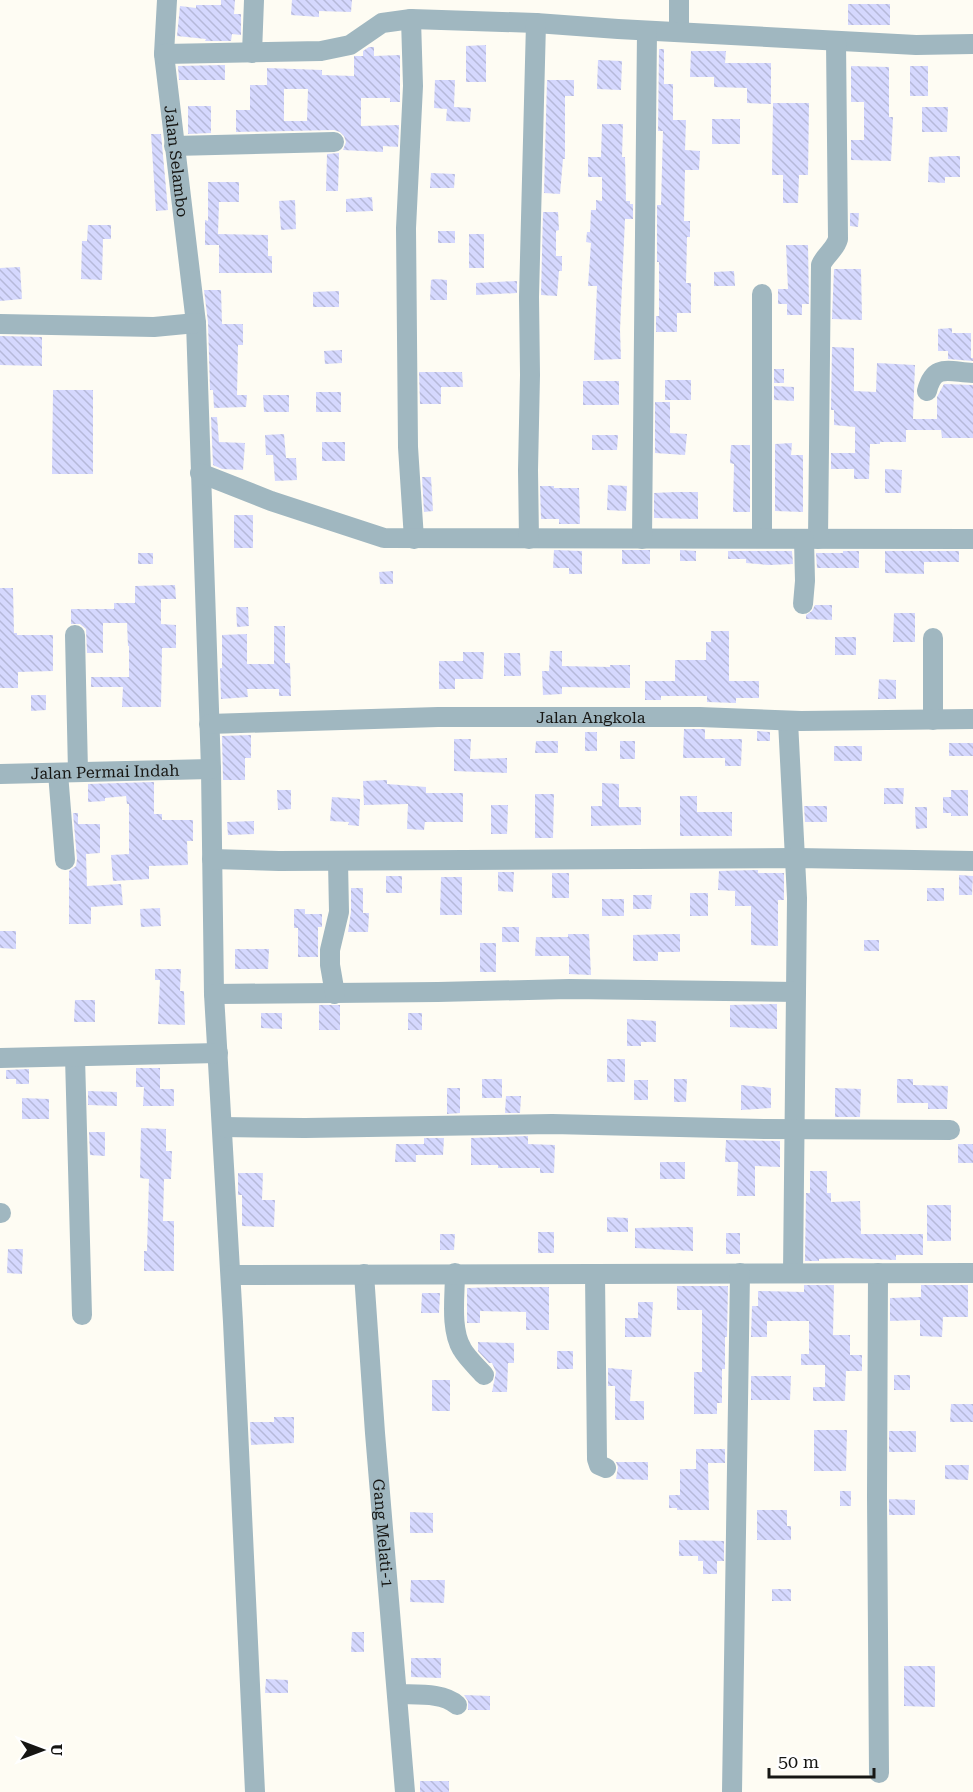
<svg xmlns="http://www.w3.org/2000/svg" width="973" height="1792" font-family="'Roboto Serif',serif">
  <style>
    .building { fill: url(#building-back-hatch); fill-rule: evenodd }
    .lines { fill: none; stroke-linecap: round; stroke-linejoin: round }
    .minor { stroke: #a0b7c0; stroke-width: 20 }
    .labels { text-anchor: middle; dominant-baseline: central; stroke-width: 6; stroke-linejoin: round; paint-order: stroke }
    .street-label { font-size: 16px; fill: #161613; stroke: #fff }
  </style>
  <defs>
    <pattern id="building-back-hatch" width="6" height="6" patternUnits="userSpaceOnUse" patternTransform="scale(1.5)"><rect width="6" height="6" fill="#d5d8fe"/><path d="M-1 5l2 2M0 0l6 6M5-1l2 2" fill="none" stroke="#b6b9d9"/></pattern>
  </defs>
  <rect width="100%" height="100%" fill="#fefcf3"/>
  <path class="building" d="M221 0H235L234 14H241V35L232 34 231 41H205L206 39 177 36 180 6 196 8V5H221Z
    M292 0H352L351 12 319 11V17L291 15Z
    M848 4H890V25H848Z
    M486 45V82H466V46Z
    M369 47H374V56L400 55V102H390V98H361V126L399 125 398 147 383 146V152L343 150 346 142 344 136 340 132 334 130 236 132V110H250V85H267V68L322 70V75L354 76V56H363V51ZM284 89H308L307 121H284Z
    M659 49H664V84H673V120H686L685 150 700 151 699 170H685L684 221H690V237H687L686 283H691V313H677V332H656V316H659V262H657V205H661L663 131H658Z
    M691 51H726L725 63H771V104L747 103V88L714 87V77H690Z
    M598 60 622 61 621 90 597 89Z
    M225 65V80H179L178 66Z
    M851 66 889 67V117H893L891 161 851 160V140H864V102H851Z
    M910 66H928V96H910Z
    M435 80H455L454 107 471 108 470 122 446 121 447 109 434 108Z
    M547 80H574V96H565V159H563L560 194 544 193Z
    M773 103H809L808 175H799L798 203H783V175H772Z
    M188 106H211V133L188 134Z
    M922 107H948L947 132H922Z
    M712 119H740V144H712Z
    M602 124H623L622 157H625L626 201H630V204H633V219H625L620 330 621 359 594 360 597 286H588L591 243 586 242 587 232H590L591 210H596V200L602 201V177H588V157H601Z
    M151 134H161L168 210 156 211Z
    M339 153 338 191H326L327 154Z
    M949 156H960V177H945V183L928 182 929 157Z
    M431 173 455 174 454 188H430Z
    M208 182H239V202H219L218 234 268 235V256H272V273H219V245H205V220L208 221Z
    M372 197 373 211 346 212V199Z
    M295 200 296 229 281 230 279 201Z
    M543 212H558L559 230 556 231V256H562V271H559L557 296 541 295Z
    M850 213H859L858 227 850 226Z
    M88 225H111V239H103L102 280 81 279 82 241H87Z
    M438 231H455V243H438Z
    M469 234H484V268H469Z
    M786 245H808L809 304H802V315H787V304H778V289H788Z
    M20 267 22 299 0 301V268Z
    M834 269H861L862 320 832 319Z
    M734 271 735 286H714V272Z
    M435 279 447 280V300H430L431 280Z
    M517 281V293L476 295V283Z
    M204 290H221L222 324H243V345H238L237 395H247L246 407 214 408 213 390H210L208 322Z
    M339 291V307H313V292Z
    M952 328V333H971V358H973V361L948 359V351H938V329Z
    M0 336 42 337V366L0 365Z
    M832 347 854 348V391L876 392 877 363 915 365 913 419H937V397L944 384 973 385V438H942L941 430H906V442H880V444H870L869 479H854V469H831V453H855V427L834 425V410H831Z
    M342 350V363L325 364 324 351Z
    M774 369H784V383H774Z
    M419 372H462L463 387H441V404H420Z
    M665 380H691V400H665Z
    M583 381H619V405H583Z
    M774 386 794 387V401L774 400Z
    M53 390H93V474H52Z
    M316 392H341V412H316Z
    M263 395H289V412H264Z
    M655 402H670V433L687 434 685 455 655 453Z
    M211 417H217L219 442 245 443 243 470 222 469 213 465Z
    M284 434 286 458H296L297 480 275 481 273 455H266L265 435Z
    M592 435H618L617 450H592Z
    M322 442H345V461H322Z
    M792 443 791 455H803V512L775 511V444Z
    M731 445H750V512H733L734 464 730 463Z
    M885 469 902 470 901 493H885Z
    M422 477H431L433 511 424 512Z
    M608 485 627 486 626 511 607 510Z
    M540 486H554V488H579L580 524H559V519H541Z
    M676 492H698V519L654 518V493Z
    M234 515H253V548H234Z
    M554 550 582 551V574H569V568H553Z
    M622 550H650V564H622Z
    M680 550 696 551V561H680Z
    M728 551H792L793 564 769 565 746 563V559H728Z
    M843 551H859V568H817L816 553H843Z
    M885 551H959V562H924V574L885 573Z
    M138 553H153V564H138Z
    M393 571V584H380L379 572Z
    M175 585 176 599H161V624L176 625V648H162L161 707H122L123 687H91V677H129V646H128L127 623H103V653H87L86 629 80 624H71V609H114V603H135V586Z
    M0 588H13L14 633H17V635H53V671L18 672V688H0Z
    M815 605H832V620L806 619V615L812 611Z
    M236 607H248L249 626 237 627Z
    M894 613H915V642H893Z
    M274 626H285V663H290L291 696H279V689H247L248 697 221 699 220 668H222V635L247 634V664H274Z
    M711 631H729V681H759V698H736V703L707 702V696H661V700H645V681H675V660H706V642H711Z
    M835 637H856V655H835Z
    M550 651H562V666L610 667V665H630V688L562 687V694L543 695 542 671H549Z
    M463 652H484L483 679H455V689H439V661H463Z
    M504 653H520L521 676H504Z
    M879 679 896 680V699H878Z
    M31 695H46V710L31 711Z
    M684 729H705V739H742L741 766H725V758H683Z
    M757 731 770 732V741H757Z
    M585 732H597V751H585Z
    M251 735V758H245V780H223L222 736Z
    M454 739H471L470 759 507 758V773L454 771Z
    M536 741H558V753H535Z
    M620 741H635V759H620Z
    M949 743H973V756H949Z
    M834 746H862V761H834Z
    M387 780V784L426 787V793H463V822H425L424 830 407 829 408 804 364 805 363 781Z
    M154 782V814H162V820H193V841H187L188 865 149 866V879L113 881 111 855 129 854V804H127L126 796 105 798V801L88 802V784Z
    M602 783 619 784V807H641V825L591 826V806H602Z
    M884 788H904L903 804H884Z
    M277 790H291V809L278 810Z
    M951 790H968V816H951V813H943V797H951Z
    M535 794H554L553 838H535Z
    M680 796H697V812H732V836H680Z
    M332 797 360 799 359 826 348 825 349 822 330 821Z
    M491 805H508L507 834H491Z
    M804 806H827V822H805Z
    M915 807H927V828L916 829Z
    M73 813H78V824H100V853L86 854 87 886 121 884 123 905 91 907V924H69V871L76 866 77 859Z
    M254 821V834L228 835 227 822Z
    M758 870V873H784V900H778V946L751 945V906H735V891L718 890 719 871Z
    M498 872H514L513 892 498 891Z
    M552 873H569V898H552Z
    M959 875 973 876 972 895H959Z
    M386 876H402V893H386Z
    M441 877H462V915H440Z
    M351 888H363V913H369L368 932H348L351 912Z
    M927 888H944V901H927Z
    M690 893H708V916H690Z
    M633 895H652L651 909H633Z
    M602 899H624V916H602Z
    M160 908 161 926 141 927 140 909Z
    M294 909H305V914H322V927H318V957H298V928H294Z
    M502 927H519V942H502Z
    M0 931H16V949L0 948Z
    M568 934H589L591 975 569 974V956H535L536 937H568Z
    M666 934H680V952H658V961H633V935Z
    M864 940H879V951H864Z
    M480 943H496V972H480Z
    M235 949H269L268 969H235Z
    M155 969H181L180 991H184L185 1025 158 1024 160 980H155Z
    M75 1000H95V1022H74Z
    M777 1004V1029L730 1027V1005Z
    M319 1005H340V1030H319Z
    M261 1013H282V1029L261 1028Z
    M408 1013H422V1030H408Z
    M627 1019 656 1021V1042H641V1046H627Z
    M607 1059H625V1082H607Z
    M136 1068H160V1089H174V1106H143L144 1087H136Z
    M29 1069V1084H16V1079H6V1070Z
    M482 1079H502V1098H482Z
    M674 1079H687L686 1102H674Z
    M897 1079H913V1085L948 1086 947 1109H928V1103H897Z
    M634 1080H648V1100H634Z
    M741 1085 771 1088V1108L741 1110Z
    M447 1088H460V1113L447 1114Z
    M835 1088 861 1089 860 1117H835Z
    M88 1091 117 1092V1106L88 1105Z
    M506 1096H521L520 1113H505Z
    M22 1098 49 1099V1119H22Z
    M141 1128 166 1129V1151H172L171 1179H164L163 1221H174V1271H144V1251H147L149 1179 140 1178Z
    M89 1132H105V1156L90 1155Z
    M528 1136V1144L555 1145 554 1173H540V1168H498V1165H471V1138Z
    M424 1138H444L443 1155H416V1162H395L396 1144H424Z
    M726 1140 780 1141V1167L755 1166V1196H737L738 1162H725Z
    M958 1144H973V1163H958Z
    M660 1162H685V1179H660Z
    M810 1171H827V1193H831V1202L860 1201 861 1234H923V1255H896V1260L848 1258 819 1259V1261H805L806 1193H810Z
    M238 1173H263L262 1200H275L274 1227 242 1226V1195H238Z
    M927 1205H951V1241H927Z
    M607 1217 628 1218V1232H607Z
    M678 1227H693V1251L635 1248V1228Z
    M538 1232H554V1253H538Z
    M726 1233H740V1254H726Z
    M440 1234H455L454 1250H440Z
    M8 1249H23L22 1274 7 1273Z
    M804 1285H834L833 1335H850V1355H862V1371H846L845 1401H813V1387H825V1365H801V1354H809V1321H767V1337H751L752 1306H758V1291L804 1292Z
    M921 1285H968V1317H943L942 1337 920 1336V1320L890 1321V1298L921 1297Z
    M677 1286H728L727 1337H725V1369H722V1403H717V1414H694V1372H702V1310H677Z
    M499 1287H549V1330H526V1312L480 1311V1323H467V1288Z
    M422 1293H440L439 1313H421Z
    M638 1302H653L651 1337H625V1318H638Z
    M478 1342 514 1343V1363H508L507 1392H492L496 1372 492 1363H489L478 1351Z
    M557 1351H573V1369H557Z
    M608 1368 632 1370 630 1401H644V1420H615V1386H608Z
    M894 1375H910V1390H894Z
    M751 1376H791L790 1400H751Z
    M432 1380H450V1411H432Z
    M951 1404H973V1422H950Z
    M274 1417H294V1443L251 1445 250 1422H274Z
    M814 1430H847L846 1471H814Z
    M889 1431H916V1452H889Z
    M696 1449H725V1463H708L709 1510H677V1508H669V1495H680V1469H696Z
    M616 1462H648V1480L616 1479 618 1467Z
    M945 1465H969L968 1480 945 1479Z
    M840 1491H851V1506H840Z
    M889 1499 915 1500V1515H889Z
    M757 1510H787V1526H791V1540H757Z
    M410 1512 433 1513V1533H410Z
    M679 1540 724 1541V1561H717V1574H703V1561H698V1556H679Z
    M411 1580H445L444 1603 410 1602Z
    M772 1589H791V1601H772Z
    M352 1632H364V1652H351Z
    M411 1658H441V1678L411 1677Z
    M904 1666H935V1707L904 1706Z
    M266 1679 288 1680V1693H265Z
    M464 1695 490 1696V1710H468V1701Z
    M420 1781H449V1792H420Z"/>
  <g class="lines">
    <g class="minor">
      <path id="s1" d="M167 0 164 54 196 323 211 769 214 994 233 1322 255 1792"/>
      <path d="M411 19 413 86 406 228 408 447 414 539"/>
      <path d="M679 32V0"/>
      <path d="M252 53 254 0"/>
      <path d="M164 54 321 51 350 45 382 23 411 19 536 23 618 29 916 45 973 44"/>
      <path d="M174 146 334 142"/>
      <path d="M762 294V538"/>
      <path d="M0 324 154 327 196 323"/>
      <path d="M927 391C934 363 949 372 973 373"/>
      <path d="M200 473 271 501 384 538 973 539"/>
      <path d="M529 539 528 470 530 375 529 297 536 23"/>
      <path d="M642 539 647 31"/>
      <path d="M818 539 821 265C825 255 835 250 838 239L836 41"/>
      <path d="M803 604 805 581 804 539"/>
      <path d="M75 635 78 772"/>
      <path d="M933 638V720"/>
      <path d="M788 721 797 898 793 1273"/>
      <path id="s2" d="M209 724 438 717H700L801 721 973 719"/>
      <path d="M58 773 65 860"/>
      <path id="s3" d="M0 774 211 769"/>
      <path d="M212 859 279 861 797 858 973 861"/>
      <path d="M214 994 438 992 569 989 796 992"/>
      <path d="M335 994 330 965V950L339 912 338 861"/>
      <path d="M75 1057 82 1315"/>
      <path d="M0 1058 218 1053"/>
      <path d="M222 1127 305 1128 552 1124 766 1129 950 1130"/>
      <path d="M0 1213H1"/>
      <path d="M455 1273C455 1296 450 1329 462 1349 467 1358 477 1367 484 1375"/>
      <path d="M878 1273 877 1496 879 1773"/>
      <path id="s4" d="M364 1274 375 1433 405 1792"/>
      <path d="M595 1274 597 1459 599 1465 606 1468"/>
      <path d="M231 1275 973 1273"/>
      <path d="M397 1694C415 1695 443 1692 457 1705"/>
      <path d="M732 1792 740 1273"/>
    </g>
  </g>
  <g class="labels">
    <g class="street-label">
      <text stroke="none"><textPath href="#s1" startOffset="162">Jalan Selambo</textPath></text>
      <text stroke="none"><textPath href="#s2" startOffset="382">Jalan Angkola</textPath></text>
      <text stroke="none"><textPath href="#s3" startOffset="105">Jalan Permai Indah</textPath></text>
      <text stroke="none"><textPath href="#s4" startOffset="260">Gang Melati-1</textPath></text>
    </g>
  </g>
  <g transform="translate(42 1750) rotate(90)" stroke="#ffffff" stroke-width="4.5" paint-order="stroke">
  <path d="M0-4.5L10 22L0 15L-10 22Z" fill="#161613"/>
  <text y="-9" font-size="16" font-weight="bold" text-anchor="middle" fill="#161613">U</text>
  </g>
  <path d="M769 1768v9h105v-9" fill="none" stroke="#161613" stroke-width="3"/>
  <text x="778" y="1768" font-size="18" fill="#161613" stroke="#ffffff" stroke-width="4.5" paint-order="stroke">50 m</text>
</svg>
